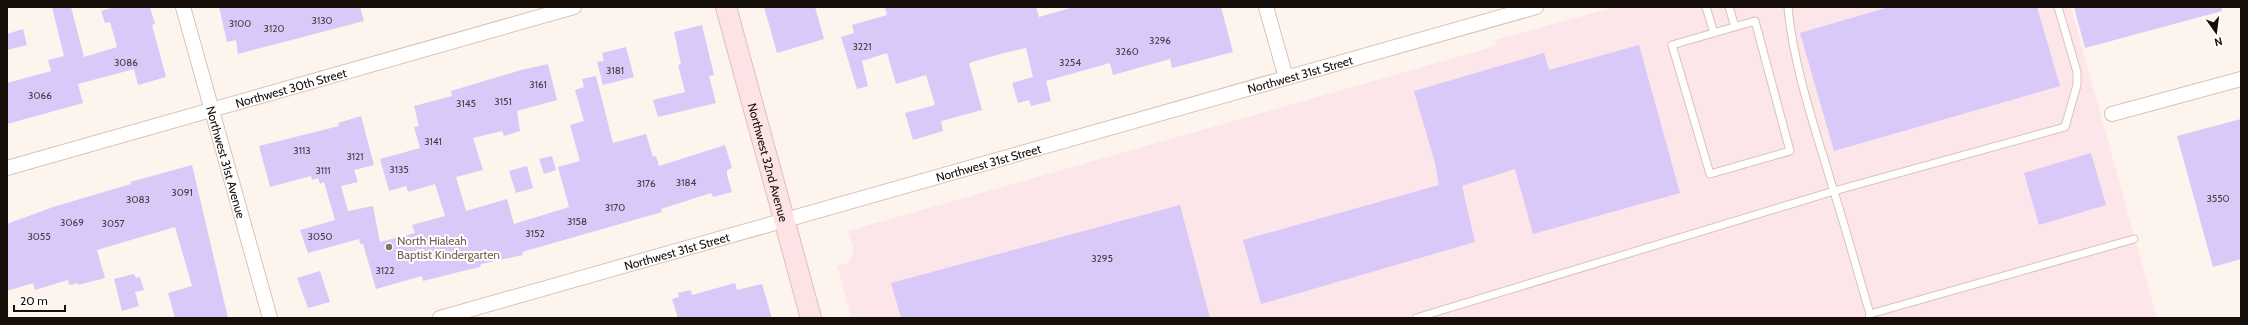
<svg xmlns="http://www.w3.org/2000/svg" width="2248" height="325" font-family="Cabin,sans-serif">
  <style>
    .industrial { fill: #fce6e9 }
    .building { fill: #d8c9f8 }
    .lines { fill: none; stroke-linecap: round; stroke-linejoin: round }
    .lane-casing { stroke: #dac3b4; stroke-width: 9 }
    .street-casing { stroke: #dac3b4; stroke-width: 16 }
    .secondary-casing { stroke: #dac3b4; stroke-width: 22 }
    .lane { stroke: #fff; stroke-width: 7 }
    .street { stroke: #fff; stroke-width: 14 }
    .secondary { stroke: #fde3e5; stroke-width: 20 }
    .education-dot { fill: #8d6e63; stroke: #fff; stroke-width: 1.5 }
    .labels { text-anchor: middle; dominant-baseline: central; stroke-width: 4; stroke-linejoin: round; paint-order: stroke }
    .number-label { font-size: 10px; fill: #463d45 }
    .street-label { font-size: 12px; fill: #160e09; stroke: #fff }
    .education-label { font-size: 12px; fill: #785e54; stroke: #fff; text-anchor: start }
  </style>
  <rect width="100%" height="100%" fill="#fef4ee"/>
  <path class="industrial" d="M1615 7H2071L2157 318H851L837 266 848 263 854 252 848 231 1496 46 1495 40Z"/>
  <path class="building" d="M52 7H71L84 57 117 47 110 22 105 23 101 11 115 7H150L155 24 152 25 166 77 138 85 134 69 78 84 83 103 7 124V83L51 71 48 60 64 56Z
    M219 7H360L364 21 238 54 236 40 227 42Z
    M764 7H815L824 39 777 53Z
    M885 7H1036L1039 17 1074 7H1221L1233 52 1172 68 1170 59 1113 75 1110 63 1046 81 1051 101 1031 106 1029 100 1018 103 1012 83 1033 77 1026 48 1000 54 969 63 982 110 941 121 943 131 913 140 905 113 935 105 926 75 896 84 887 53 862 61 868 86 857 89 841 37 854 33 852 25 887 15Z
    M1889 7H2037L2060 86 1834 151 1800 33Z
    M2074 7H2222V11L2085 48Z
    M702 25 714 75 709 76 716 103 658 117 653 100 685 92 678 65 681 64 674 32Z
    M23 29 27 45 7 50V34Z
    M1639 45 1680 193 1533 234 1515 169 1462 186 1475 242 1261 304 1243 240 1439 185 1435 163 1414 91 1544 53 1549 70Z
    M626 47 634 77 603 85 597 62 604 61 602 53Z
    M548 64 557 100 517 111 520 131 504 136 502 131 473 138 483 170 456 177 466 211 507 199 514 224 569 207 558 167 580 161 570 125 584 121 575 90 584 87 582 79 596 76 613 143 646 134 653 157 656 156 659 166 725 145 732 168 727 170V175L732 192 713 197 711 193 661 209 662 212 522 252 523 255 481 264 480 267 467 270 423 281 422 276 376 289 363 244H360L359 239 308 253 300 230 335 220 324 182 320 184 318 178 312 180 311 176 270 187 259 146 339 126 338 123 361 116 374 165 354 170 358 182 341 186 348 211 373 206 380 242 415 233 412 225 445 216 435 184 408 192 406 186 389 191 380 159 420 148 414 127 419 126 414 106 452 96 451 91 521 70Z
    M2241 119V259L2213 267 2177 136Z
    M2091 153 2106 205 2039 225 2024 173Z
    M552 156 556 170 544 174 539 159Z
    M192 165 228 318H175L168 293 192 286 175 227 97 250 105 278 78 285V283L69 285 68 280 35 290 33 283 7 291V224L53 207 131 184 130 182Z
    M527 166 533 188 516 193 509 171Z
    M1180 205 1210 318H901L891 283Z
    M320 271 330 302 308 308 297 278Z
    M134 274 136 278 140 277 144 290 135 292 139 306 122 311 114 279Z
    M735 283 737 290 762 284 772 318H678L672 299 679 297 678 293 691 290 692 295Z"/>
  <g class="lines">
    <defs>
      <path id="lane" d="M1706 7 1714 33
        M1729 7 1735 27
        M1789 7 1788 8C1794 68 1814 125 1831 182 1845 226 1857 270 1870 314L1869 318
        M1755 21 1790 151 1710 174 1672 45Z
        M1870 314 2134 239
        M1416 318 1834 191 2065 127 2077 85V72L2058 7"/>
      <g id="street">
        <path id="s1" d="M183 7 270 318"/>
        <path d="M1266 7 1286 78"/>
        <path d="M2112 114 2241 79"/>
        <path id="s2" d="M7 168 574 7"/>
        <path id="s3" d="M440 318 1536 7"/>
      </g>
      <g id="secondary">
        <path id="s4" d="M726 7 811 318"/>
      </g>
    </defs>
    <use href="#lane" class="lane-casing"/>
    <use href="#street" class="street-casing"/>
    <use href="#secondary" class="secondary-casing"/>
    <use href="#lane" class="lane"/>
    <use href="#street" class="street"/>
    <use href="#secondary" class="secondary"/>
  </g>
  <circle class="education-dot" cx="389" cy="247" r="4"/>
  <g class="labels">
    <g class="number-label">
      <text x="322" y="20">3130</text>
      <text x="240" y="23">3100</text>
      <text x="274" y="28">3120</text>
      <text x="1160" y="40">3296</text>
      <text x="862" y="46">3221</text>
      <text x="1127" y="51">3260</text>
      <text x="126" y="62">3086</text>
      <text x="1070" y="62">3254</text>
      <text x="615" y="70">3181</text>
      <text x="538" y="84">3161</text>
      <text x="40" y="95">3066</text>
      <text x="503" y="101">3151</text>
      <text x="466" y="103">3145</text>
      <text x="433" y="141">3141</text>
      <text x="302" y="150">3113</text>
      <text x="355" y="156">3121</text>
      <text x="399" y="169">3135</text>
      <text x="323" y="170">3111</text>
      <text x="686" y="182">3184</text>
      <text x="646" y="183">3176</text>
      <text x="182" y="192">3091</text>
      <text x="2218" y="198">3550</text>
      <text x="138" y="199">3083</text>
      <text x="615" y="207">3170</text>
      <text x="577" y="221">3158</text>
      <text x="72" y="222">3069</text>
      <text x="113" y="223">3057</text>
      <text x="535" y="233">3152</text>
      <text x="39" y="236">3055</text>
      <text x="320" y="236">3050</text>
      <text x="1102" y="258">3295</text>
      <text x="385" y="270">3122</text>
    </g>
    <g class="street-label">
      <text stroke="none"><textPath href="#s3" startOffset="894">Northwest 31st Street</textPath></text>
      <text stroke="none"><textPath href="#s2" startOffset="295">Northwest 30th Street</textPath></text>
      <text stroke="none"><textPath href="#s1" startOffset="161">Northwest 31st Avenue</textPath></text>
      <text stroke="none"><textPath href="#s4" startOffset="161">Northwest 32nd Avenue</textPath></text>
      <text stroke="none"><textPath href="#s3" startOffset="570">Northwest 31st Street</textPath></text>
      <text stroke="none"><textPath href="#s3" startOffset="246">Northwest 31st Street</textPath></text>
    </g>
    <g class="education-label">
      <text x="397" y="240">North Hialeah<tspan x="397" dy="14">Baptist Kindergarten</tspan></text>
    </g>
  </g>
  <rect width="2248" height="325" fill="none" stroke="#160e09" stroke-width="16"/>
  <g transform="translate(2216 32) rotate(166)" stroke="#ffffff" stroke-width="3" paint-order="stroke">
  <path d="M0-3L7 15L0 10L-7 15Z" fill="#160e09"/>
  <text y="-6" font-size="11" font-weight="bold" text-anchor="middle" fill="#160e09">N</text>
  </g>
  <path d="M14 305v6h51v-6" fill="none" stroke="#160e09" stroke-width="2"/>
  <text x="20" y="305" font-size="12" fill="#160e09" stroke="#ffffff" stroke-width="3" paint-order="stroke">20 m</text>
</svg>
